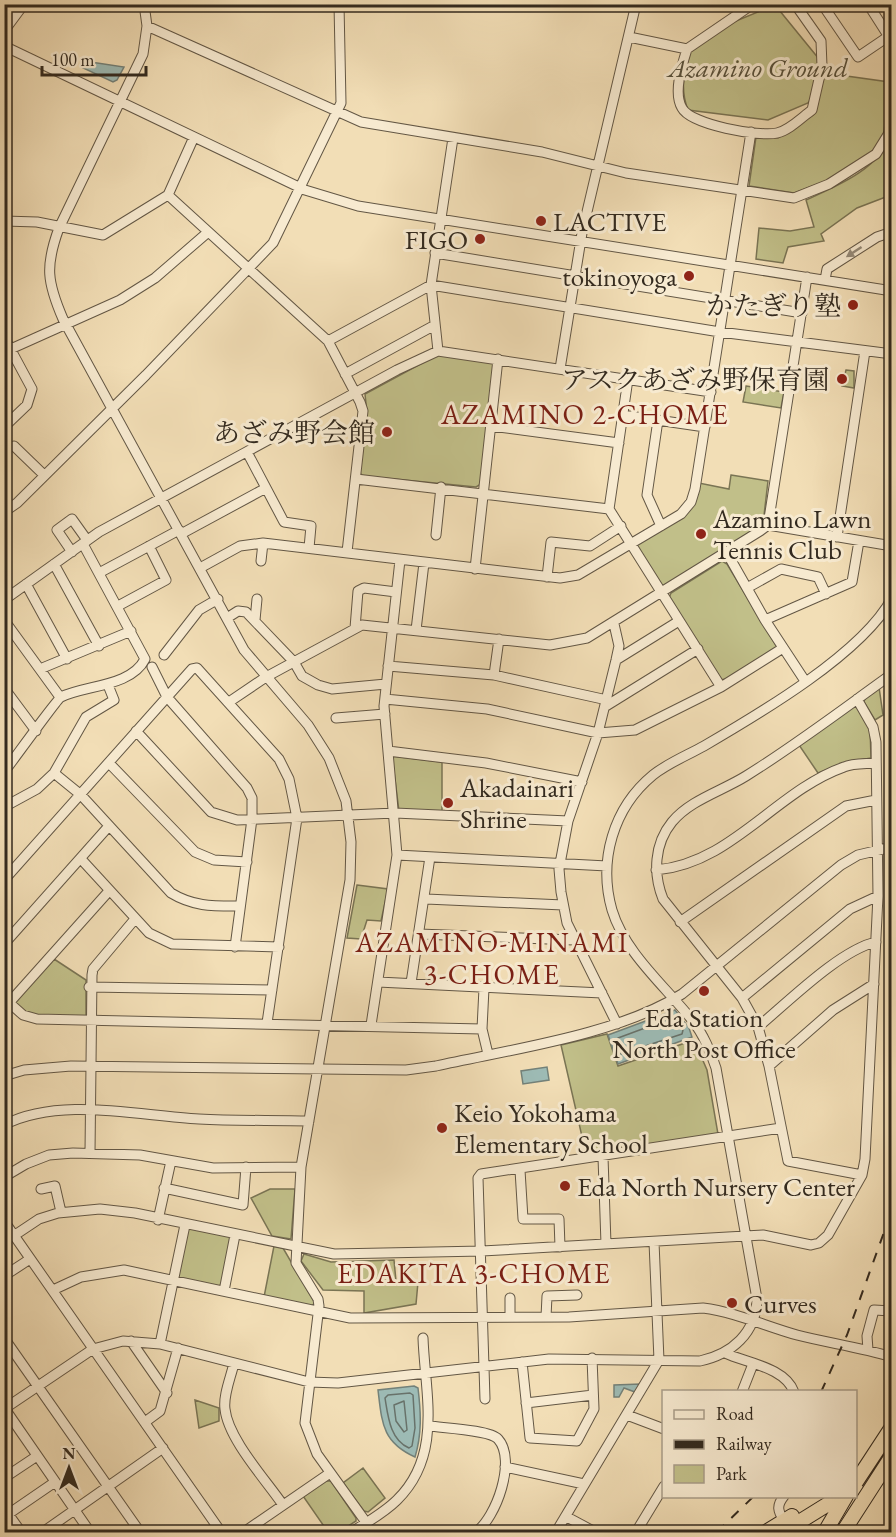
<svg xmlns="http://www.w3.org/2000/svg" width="896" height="1537" font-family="'EB Garamond','Noto Serif JP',serif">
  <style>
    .green { fill: #c1bf89; stroke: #7a7454; stroke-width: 1.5 }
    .water { fill: #9dbbb5; stroke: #738179; stroke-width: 1.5 }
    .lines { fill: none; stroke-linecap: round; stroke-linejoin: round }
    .shore { stroke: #68726a; stroke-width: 1.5 }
    .minor-casing { stroke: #635745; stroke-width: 11 }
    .highway-casing { stroke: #332a1f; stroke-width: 16 }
    .minor { stroke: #f7ead0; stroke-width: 9 }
    .highway { stroke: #f2deb6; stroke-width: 14 }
    .rail { stroke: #332a1f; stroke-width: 2; stroke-dasharray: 10 10; stroke-linecap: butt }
    .highway-bridge-casing { stroke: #332a1f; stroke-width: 16; stroke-linecap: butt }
    .highway-bridge { stroke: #f2deb6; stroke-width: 14 }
    .oneway { fill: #958a78 }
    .poi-dot { fill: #8f2418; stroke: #f7ead0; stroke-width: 2 }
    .labels { text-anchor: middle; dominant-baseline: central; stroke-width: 6; stroke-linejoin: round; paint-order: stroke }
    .park-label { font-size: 27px; font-style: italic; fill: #564f3a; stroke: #f7ead0 }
    .poi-label { font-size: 27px; fill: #332a1f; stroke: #f7ead0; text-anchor: start }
    .neighbourhood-label { font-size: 28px; letter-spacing: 1.5px; fill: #7a1f14; stroke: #f7ead0 }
  </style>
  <rect width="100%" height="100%" fill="#f2deb6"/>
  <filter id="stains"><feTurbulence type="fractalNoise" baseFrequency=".00333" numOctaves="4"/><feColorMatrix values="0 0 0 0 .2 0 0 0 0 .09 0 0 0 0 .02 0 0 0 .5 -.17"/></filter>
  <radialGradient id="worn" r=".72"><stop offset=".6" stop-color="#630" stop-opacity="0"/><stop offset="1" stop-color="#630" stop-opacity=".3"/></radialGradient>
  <path class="green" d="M775 5 819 59 812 98 808 103 768 120 688 110C680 90 684 73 689 52L731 23Z
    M825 73 889 82 884 133 874 151 829 180 794 193 749 186 756 137 778 138 813 115Z
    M891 134V195L857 208 821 234 824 241 788 247 783 263 756 259 759 228 790 231 814 227 806 200C837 186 880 169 891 134Z
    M437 355 491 360 494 365 481 484 476 487 363 476 360 473 367 413 365 394Z
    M846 370 854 371V388L842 386Z
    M746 386 784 392 781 408 743 402Z
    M731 475 768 481 763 524 663 587 637 548 638 543 671 523 699 483 729 489Z
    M722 561 727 564 777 647 726 679 720 680 669 598 671 593Z
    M879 687 883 715 875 720 864 702 865 698Z
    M856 704 870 728 871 758 847 762 818 773 799 745Z
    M392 756 442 762V812L399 811Z
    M357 885 388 889 381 921 367 920 361 939 347 938Z
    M54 959 86 980V1017L33 1016 13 1004Z
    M607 1034 618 1066 694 1040 707 1070 718 1134 586 1154 561 1045Z
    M270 1189H295L291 1239 272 1236 251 1198Z
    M188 1228 231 1236 222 1288 177 1278Z
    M274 1246 283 1248 315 1303 310 1307 264 1297Z
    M304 1254 331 1262 394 1260 396 1281 418 1282 416 1304 364 1313V1291L323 1290 301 1261Z
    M195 1400 219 1408V1421L199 1428Z
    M363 1468 385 1498 368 1512 364 1511 343 1483Z
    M325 1481H331L356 1518V1521L339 1532H328L303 1496Z"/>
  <path class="water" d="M84 61 124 67 117 80 113 82 81 67Z
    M675 1010 689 1028 692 1037 618 1064 608 1035Z
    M547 1067 549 1080 523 1084 521 1071Z
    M640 1384 635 1392 624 1388 619 1397H614V1385Z
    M414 1386 418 1388C421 1413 422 1434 415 1457 382 1442 382 1423 378 1390Z"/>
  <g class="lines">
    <path class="shore" d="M672 1018 683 1030 682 1034 621 1054 618 1038Z
      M410 1393 413 1395 415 1428 412 1446 409 1448C390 1440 388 1416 385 1398L388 1395Z
      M404 1401 407 1430 404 1432 396 1421 394 1405Z"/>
    <defs>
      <path id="minor" d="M144 4 147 26 143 54 59 228C45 266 47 282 63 319L244 650 308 725 329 758 346 801 351 842 350 880 301 1167 296 1263 318 1299 319 1306 305 1423 317 1454 373 1532
        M822 4 858 57 889 36
        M868 4 891 40
        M147 26 361 122 542 152 626 173 794 198 829 184 876 154 889 133 892 114
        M4 31 24 4
        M629 37 687 49 753 4
        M4 46 305 190 358 206 892 291
        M687 49C682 65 673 93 682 108 691 125 759 137 777 133 790 130 802 117 812 110L822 66 821 41 795 4
        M453 138 431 285 438 351 711 392
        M168 195 328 341 360 402 363 411 347 552
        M4 221 37 222 103 235 168 195 194 137
        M435 253 802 313
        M825 280 827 269 877 237 892 232
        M4 337 32 389 27 405 4 427
        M328 341 431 285 720 332 892 354
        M4 352 120 300 155 278 207 233
        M560 369 582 233 636 4
        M345 374 435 325
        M623 415 705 427
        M658 420 647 495 661 526
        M491 426 619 443
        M14 446 44 475
        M247 452 284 522 311 526 309 548
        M356 479 609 509 721 687
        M609 509 628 379
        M4 512 17 503 146 375 273 243 341 103 339 4
        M768 525 892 546
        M181 534 266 488
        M436 535 441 487
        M837 537 865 351
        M72 552 57 530 72 519 87 540
        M727 553 765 620 805 681
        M261 561 263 543
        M54 564 99 646
        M200 568 240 546 263 543 560 578 578 575 681 514 691 502 695 489 751 132
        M475 569 498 359
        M99 573 179 530
        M547 577 551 542 590 546 621 526
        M26 584 67 659
        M747 588 781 569 818 577 826 594
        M4 600 99 532 397 370 438 351
        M118 606 166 580 149 546
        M227 618 238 611 246 612 294 662 302 676 318 685 332 689 386 684
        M4 620 60 697
        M255 620 257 599
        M765 620 852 582 859 541
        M614 624 619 646 616 660 598 733 568 821 559 869 561 892 567 923 617 1024
        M355 628 358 591 364 588 396 592
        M416 630 424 563
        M164 655 199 610 218 599
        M616 660 679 621
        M388 666 494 675 607 700
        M152 667 167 697 247 788 252 798V819L235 947
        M40 669 131 631
        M494 675 499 639
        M108 685 114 700 86 717 54 773 81 795 171 893C194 907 214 906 240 906
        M4 688 36 731
        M385 699 487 709 598 733 635 730 721 687 783 648
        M229 702 266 677 362 625 550 645 587 638 760 531 768 525 807 277
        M606 706 698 649
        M336 718 385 714
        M136 731 211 812 237 820 395 813 568 821
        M388 751 486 763 582 782
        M109 763 195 852 214 860 247 862
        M4 772C12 762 57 699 61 697 85 685 131 687 145 659L83 544
        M4 807 37 789 54 773
        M397 855 607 866
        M81 859 149 933 172 944 279 947
        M656 870C731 864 776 791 844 767 853 763 865 764 876 763
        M4 880 192 669 197 668 279 759 289 779 297 818 267 1023
        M426 899 563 905
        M680 922 846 806 876 800
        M419 934 574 940
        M4 944 109 826
        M378 982 602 993
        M411 983 430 857
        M89 987 272 990
        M484 988 482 1029 488 1054
        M4 998 23 1015 37 1019 482 1029
        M742 998 850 909 878 896
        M8 1004 109 891
        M371 1025 397 855 384 706 400 560
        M758 1027C788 1002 840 950 876 942
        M769 1066 833 1010 874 984
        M4 1076 24 1070 71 1066 406 1070 436 1066C512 1049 617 1035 682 994L841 865 858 855 892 847
        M4 1125C60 1096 139 1116 199 1119 236 1121 272 1120 309 1121
        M90 1153 92 975 93 969 135 919
        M603 1157 606 1244
        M520 1170 523 1219H559L560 1247
        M862 1175 788 1161 769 1066 758 1027 742 998 663 899C653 874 654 844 672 822 690 800 722 791 746 776 796 745 843 709 892 674
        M4 1177 26 1164 49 1155 73 1153 140 1155 213 1168 301 1167
        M164 1188 243 1205 246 1167
        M41 1189 55 1186 61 1212
        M158 1220 171 1161
        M4 1221 221 1532
        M15 1235 39 1219 58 1213 100 1209 135 1213 334 1254 482 1251 763 1235 811 1245 819 1243 828 1235 862 1175 865 1159 878 896 876 742 873 727 857 699
        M4 1276 30 1259
        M53 1290 81 1277 124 1270 350 1318 569 1317 703 1308C735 1312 765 1326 797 1335 828 1343 860 1347 892 1357
        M224 1291 235 1235
        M510 1298V1316
        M546 1317 547 1296 577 1295
        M4 1338 140 1532
        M131 1341 167 1393
        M160 1344 185 1225
        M868 1350 867 1336 874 1310 892 1311
        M725 1353C746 1363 785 1367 794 1392
        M522 1362 530 1438 577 1441 594 1409 592 1358
        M234 1363C231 1377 223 1395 225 1409 228 1439 266 1480 283 1505
        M742 1392 753 1364
        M485 1399 478 1178 481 1174 781 1128
        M526 1403 593 1395
        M4 1409 93 1349 123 1341 160 1344 309 1382 338 1383 549 1359 700 1361C732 1354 756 1333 757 1299L716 1068C710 1051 704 1035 692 1020 665 986 625 953 612 910 598 861 613 808 653 775 668 763 688 755 704 746 759 714 863 653 892 598
        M5 1409 90 1532
        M627 1415 664 1429
        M145 1422 160 1411 178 1348
        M430 1426C444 1428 490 1430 498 1439 517 1460 496 1518 476 1532
        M505 1467 584 1484
        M4 1478 37 1456
        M784 1496C776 1506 778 1511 784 1521
        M4 1508 21 1532
        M4 1517 55 1482
        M567 1517 595 1532
        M43 1532 163 1448
        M244 1532 330 1473
        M352 1532C367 1522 384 1513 397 1500 443 1455 425 1394 423 1338
        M556 1532 659 1360 654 1242
        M636 1532 664 1486"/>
      <path id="highway" d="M856 1488 892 1471
        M766 1532 792 1516
        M783 1532 841 1496
        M825 1532 846 1496"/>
    </defs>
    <use href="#minor" class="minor-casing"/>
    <use href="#highway" class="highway-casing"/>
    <use href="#minor" class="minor"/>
    <use href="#highway" class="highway"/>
    <path class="rail" d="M821 1392 847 1335 892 1210
      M717 1532 754 1496"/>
    <defs>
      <path id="highway-bridge" d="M856 1482 892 1427
        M843 1532 892 1456"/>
    </defs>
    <use href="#highway-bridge" class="highway-bridge-casing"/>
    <use href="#highway-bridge" class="highway-bridge"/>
  </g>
  <defs><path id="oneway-solid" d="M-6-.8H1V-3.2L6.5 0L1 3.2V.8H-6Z" transform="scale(1.5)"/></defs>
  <use class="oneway" href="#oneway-solid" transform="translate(854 252) rotate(147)"/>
  <g class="poi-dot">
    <circle cx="541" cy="221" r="6"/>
    <circle cx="480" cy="239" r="6"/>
    <circle cx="689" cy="276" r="6"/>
    <circle cx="853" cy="305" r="6"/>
    <circle cx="842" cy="379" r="6"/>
    <circle cx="387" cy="432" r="6"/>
    <circle cx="701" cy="534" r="6"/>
    <circle cx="448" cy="803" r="6"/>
    <circle cx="704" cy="991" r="6"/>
    <circle cx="442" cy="1128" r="6"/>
    <circle cx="565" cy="1186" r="6"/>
    <circle cx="732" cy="1303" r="6"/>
  </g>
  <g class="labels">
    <g class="park-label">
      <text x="758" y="67">Azamino Ground</text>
    </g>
    <g class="poi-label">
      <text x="553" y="221">LACTIVE</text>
      <text x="468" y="239" text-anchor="end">FIGO</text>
      <text x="677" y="276" text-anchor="end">tokinoyoga</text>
      <text x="841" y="305" text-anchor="end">かたぎり塾</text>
      <text x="830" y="379" text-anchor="end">アスクあざみ野保育園</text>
      <text x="375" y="432" text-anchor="end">あざみ野会館</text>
      <text x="713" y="518">Azamino Lawn<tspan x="713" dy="31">Tennis Club</tspan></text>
      <text x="460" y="787">Akadainari<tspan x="460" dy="31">Shrine</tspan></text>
      <text x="704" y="1017" text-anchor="middle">Eda Station<tspan x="704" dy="31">North Post Office</tspan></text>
      <text x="454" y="1112">Keio Yokohama<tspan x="454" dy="31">Elementary School</tspan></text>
      <text x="577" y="1186">Eda North Nursery Center</text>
      <text x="744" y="1303">Curves</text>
    </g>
    <g class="neighbourhood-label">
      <text x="585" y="414">AZAMINO 2-CHOME</text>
      <text x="492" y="942">AZAMINO-MINAMI<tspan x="492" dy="32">3-CHOME</tspan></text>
      <text x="474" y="1273">EDAKITA 3-CHOME</text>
    </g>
  </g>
  <rect width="896" height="1537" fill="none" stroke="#f2deb6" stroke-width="24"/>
  <rect x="6" y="6" width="884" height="1525" fill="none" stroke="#332a1f" stroke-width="3"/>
  <rect x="12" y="12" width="872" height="1513" fill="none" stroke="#332a1f" stroke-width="1.5"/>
  <rect x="662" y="1390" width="195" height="108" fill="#f7ead0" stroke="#a99d89" stroke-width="1.5"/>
  <rect x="674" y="1410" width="30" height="9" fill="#f7ead0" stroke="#a99d89" stroke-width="1.5"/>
  <text x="716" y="1420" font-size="18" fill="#332a1f">Road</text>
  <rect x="674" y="1440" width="30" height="9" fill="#332a1f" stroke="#a99d89" stroke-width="1.5"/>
  <text x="716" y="1450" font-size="18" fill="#332a1f">Railway</text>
  <rect x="674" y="1465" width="30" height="18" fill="#c1bf89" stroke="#a99d89" stroke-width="1.5"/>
  <text x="716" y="1480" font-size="18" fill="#332a1f">Park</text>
  <g transform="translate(69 1468)" stroke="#f7ead0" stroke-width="4.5" paint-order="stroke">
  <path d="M0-4.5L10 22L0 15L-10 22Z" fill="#332a1f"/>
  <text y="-9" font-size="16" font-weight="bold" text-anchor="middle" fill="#332a1f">N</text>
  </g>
  <path d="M42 66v9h104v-9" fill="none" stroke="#332a1f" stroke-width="3"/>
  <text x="51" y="66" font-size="18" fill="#332a1f" stroke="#f7ead0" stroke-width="4.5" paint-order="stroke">100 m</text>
  <rect width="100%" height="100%" filter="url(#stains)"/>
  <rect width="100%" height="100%" fill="url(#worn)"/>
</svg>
